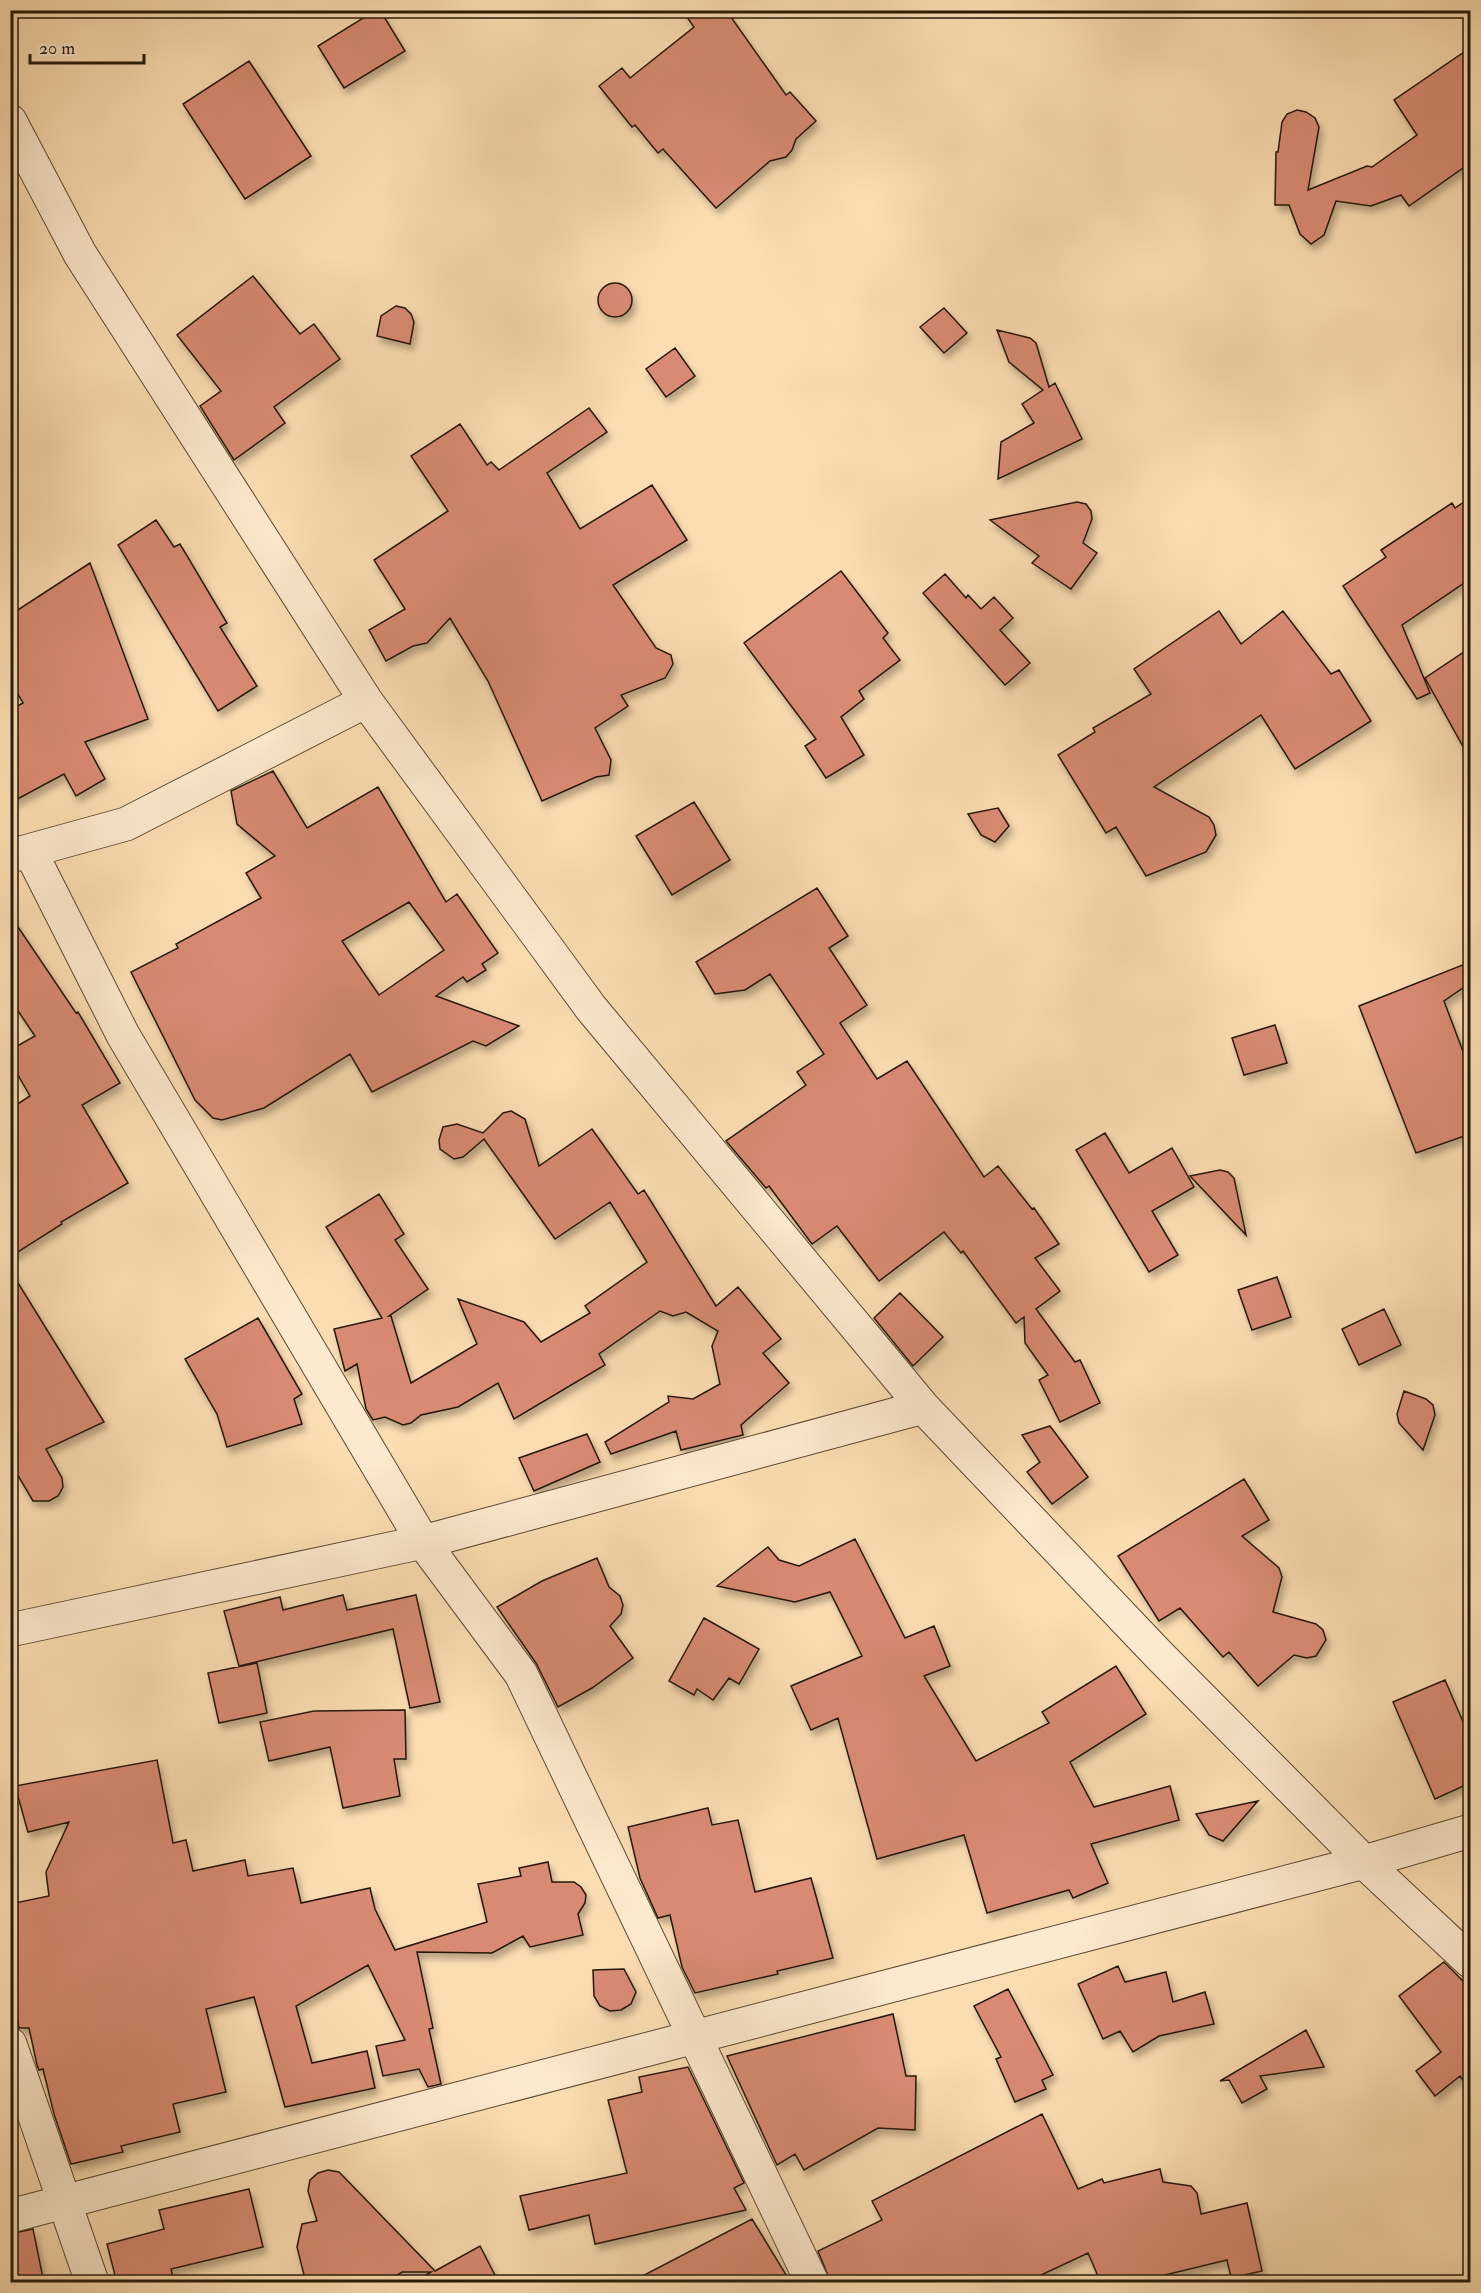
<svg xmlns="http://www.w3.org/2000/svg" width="1481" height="2293" font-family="'IM FELL Double Pica',serif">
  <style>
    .building { fill: #d88a72; stroke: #251908; stroke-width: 1.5; fill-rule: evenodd; filter: url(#shadow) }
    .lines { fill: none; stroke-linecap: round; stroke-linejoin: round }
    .minor-casing { stroke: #5b4a32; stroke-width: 35 }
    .minor { stroke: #fde9cd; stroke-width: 33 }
  </style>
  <defs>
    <filter id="shadow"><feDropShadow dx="3.5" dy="6" stdDeviation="3" flood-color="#0004"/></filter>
  </defs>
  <rect width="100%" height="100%" fill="#fcddb2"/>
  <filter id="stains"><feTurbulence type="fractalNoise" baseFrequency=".00333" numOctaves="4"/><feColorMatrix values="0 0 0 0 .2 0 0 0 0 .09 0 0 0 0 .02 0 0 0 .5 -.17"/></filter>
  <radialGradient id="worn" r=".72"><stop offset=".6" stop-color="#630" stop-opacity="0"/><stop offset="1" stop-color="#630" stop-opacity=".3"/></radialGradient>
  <path class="building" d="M376 10H380L405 51 344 88 318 46Z
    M682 10H726L786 95 790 92 816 121 796 139 792 150 786 157 770 161 716 208 663 149 658 153 635 125 632 127 599 86 622 68 630 78 694 27Z
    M1470 48V163L1409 206 1401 195 1371 206 1336 201 1324 235 1311 244 1300 234 1289 205H1275L1276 152H1278L1282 122 1287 114 1297 110 1306 112 1315 118 1319 127 1308 190 1367 166 1372 167 1417 135 1394 100Z
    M249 61 311 156 245 199 183 104Z
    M253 276 300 334 314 324 340 359 274 407 285 423 234 460 200 406 221 391 177 335Z
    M598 300a17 17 0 1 1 34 0a17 17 0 1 1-34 0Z
    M396 306 405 308 411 314 414 322 410 344 377 336 381 316Z
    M944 308 967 333 944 353 920 327Z
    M997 330 1030 338 1036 343 1049 387 1055 383 1082 439 998 479 1001 442 1034 423 1022 404 1043 390 1009 362Z
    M675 348 695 376 666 397 646 369Z
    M589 408 607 432 547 473 580 529 652 485 687 540 613 585 656 648 671 655 673 664 665 678 621 695 628 706 595 728 611 760 609 775 596 777 542 801 488 681 450 618 427 643 413 646 386 661 369 630 405 609 374 560 448 511 411 456 460 424 487 465 491 462 499 470Z
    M1470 498V579L1402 625 1430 693 1417 699 1343 586 1386 557 1381 550 1452 503 1455 508Z
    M1077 502 1086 504 1091 511 1092 519 1083 543 1097 553 1071 589 1032 563 1039 556 990 520Z
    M156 520 174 547 180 544 227 623 220 627 257 686 218 711 118 545Z
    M90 563 148 719 85 742 105 779 76 796 64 774 10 803V710L23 703 10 680V615Z
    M841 571 888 633 883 638 900 660 859 691 864 699 841 717 864 755 826 778 805 746 816 739 744 643Z
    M945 574 966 598 968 595 981 609 994 597 1013 618 1000 630 1030 663 1005 685 923 593Z
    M1219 611 1241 644 1283 611 1331 674 1339 670 1371 721 1295 769 1261 715 1154 787 1209 817 1214 825 1216 835 1206 852 1146 876 1116 827 1106 833 1058 755 1095 732 1093 728 1151 694 1134 669Z
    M1470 648V759L1425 678Z
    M273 771 307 828 378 787 446 902 457 894 498 953 482 964 486 970 467 982 463 977 436 996 519 1026 486 1046 473 1041 372 1092 350 1054 264 1108 222 1120 213 1118 195 1100 131 972 178 948 176 944 261 898 246 873 275 856 237 824 231 791ZM409 902 444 950 379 995 342 941Z
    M694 802 730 860 672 895 636 836Z
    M998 808 1009 826 995 842 981 835 968 814Z
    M817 888 848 936 829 948 867 1005 840 1023 877 1079 907 1061 984 1177 998 1166 1032 1209 1034 1208 1059 1244 1035 1258 1060 1291 1036 1309 1075 1362 1080 1360 1100 1403 1060 1422 1039 1380 1048 1375 1025 1343 1024 1317 1016 1323 963 1251 961 1253 944 1232 879 1281 837 1226 812 1244 769 1186 766 1188 726 1141 806 1085 797 1072 824 1054 770 974 745 990 715 994 696 962Z
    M10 915 76 1013 78 1012 120 1083 82 1105 128 1183 61 1222 62 1224 10 1257V1109L30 1096 10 1061V1050L35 1036 10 999Z
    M1470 962V983L1444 1001 1470 1070V1134L1416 1153 1359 1006Z
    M1275 1025 1287 1063 1244 1075 1232 1038Z
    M511 1111 525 1119 539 1166 592 1129 638 1194 644 1190 716 1306 738 1287 781 1339 763 1353 789 1383 741 1425 743 1435 681 1450 676 1431 611 1454 605 1442 669 1402 668 1396 693 1399 720 1384 712 1346 718 1331 686 1312 673 1316 660 1311 599 1354 605 1365 514 1419 498 1383 458 1407 421 1415 411 1423 403 1425 385 1417 373 1420 366 1409 357 1364 345 1371 334 1329 382 1318 326 1227 379 1194 404 1234 395 1240 428 1289 389 1316H391L411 1383 477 1344 458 1299 524 1322 541 1342 590 1313 585 1306 647 1262 610 1202 555 1239 484 1139 463 1157 454 1159 440 1149 439 1140 443 1127 457 1124 483 1133 503 1113Z
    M1105 1133 1129 1173 1172 1148 1194 1187 1152 1211 1178 1255 1149 1272 1076 1150Z
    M1220 1170 1228 1172 1234 1178 1246 1235 1190 1176Z
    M10 1270 104 1422 46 1449 62 1478 63 1487 58 1496 49 1501H33L10 1462Z
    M1277 1277 1291 1317 1252 1330 1238 1290Z
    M900 1293 943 1337 913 1366 874 1318Z
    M1384 1309 1401 1345 1359 1365 1342 1329Z
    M258 1318 302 1394 294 1399 302 1424 227 1447 217 1414 185 1359Z
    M1404 1391 1426 1399 1433 1405 1435 1415 1423 1450 1399 1423 1397 1414Z
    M1050 1426 1088 1477 1052 1504 1027 1472 1040 1462 1022 1435Z
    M587 1434 600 1462 534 1491 519 1458Z
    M1244 1479 1269 1520 1242 1536 1279 1568 1282 1577 1273 1612 1316 1624 1323 1630 1326 1640 1316 1656 1307 1658 1294 1655 1258 1686 1229 1652 1223 1657 1180 1608 1159 1621 1118 1556Z
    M855 1539 905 1638 934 1626 950 1666 924 1676 976 1761 1049 1723 1042 1712 1116 1666 1146 1714 1070 1762 1094 1807 1170 1786 1179 1820 1091 1844 1108 1883 1073 1898 1069 1890 987 1913 964 1835 877 1859 838 1718 811 1730 791 1686 862 1656 830 1592 795 1602 717 1586 768 1547 779 1560 799 1566Z
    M597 1558 609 1587 620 1596 623 1605 621 1614 610 1626 633 1658 592 1688 558 1707 536 1663 497 1607 542 1581Z
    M343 1595 347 1610 416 1595 440 1702 410 1708 393 1629 239 1666 224 1611 280 1597 283 1610Z
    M704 1618 759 1649 739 1684 729 1678 713 1700 697 1689 694 1695 669 1681Z
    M257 1663 267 1713 219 1723 208 1673Z
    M1445 1680 1464 1724 1470 1721V1783L1435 1799 1393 1702Z
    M405 1710 406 1759H394L400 1796 343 1808 330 1747 269 1761 260 1722 314 1711Z
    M157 1760 173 1843 186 1840 193 1871 245 1860 248 1876 293 1868 301 1903 370 1888 375 1909 395 1950 487 1922 478 1884 521 1876 519 1868 548 1862 552 1882H574L581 1887 586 1895 585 1903 578 1914 583 1935 530 1947 523 1936 492 1953 417 1952 433 2028 429 2029 441 2084 428 2087 419 2069 383 2076 376 2046 405 2040 368 1965 296 2006 312 2063 367 2051 375 2088 285 2107 254 1997 206 2009 226 2092 173 2104 180 2132 121 2146 123 2152 71 2164 54 2114 43 2069 39 2070 37 2065 29 2028H19L10 1985V1904L49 1896 46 1872 69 1822 28 1832 15 1786Z
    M1258 1801 1223 1841 1209 1835 1196 1814Z
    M708 1808 712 1825 738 1820 755 1892 811 1878 833 1958 777 1971 778 1974 695 1993 682 1967 670 1915 658 1918 640 1878 628 1827Z
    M1444 1962 1470 1988V2090L1460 2076 1435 2096 1416 2071 1441 2052 1399 1996Z
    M1118 1966 1125 1982 1166 1972 1173 2002 1205 1992 1214 2024 1159 2036 1133 2052 1120 2031 1103 2039 1078 1984Z
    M624 1969 636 1992 631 2004 621 2010 610 2011 600 2006 594 1996 593 1970Z
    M1008 1989 1053 2075 1042 2080 1046 2089 1015 2102 996 2059 1001 2057 974 2006Z
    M893 2014 906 2076H916L915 2130 878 2128 804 2170 795 2154 777 2165 727 2056Z
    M1306 2030 1324 2067 1260 2076 1267 2089 1242 2103 1229 2080 1220 2081Z
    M688 2067 744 2183 734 2188 746 2210 595 2244 589 2215 529 2230 520 2196 627 2173 608 2100 642 2092 639 2077Z
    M1042 2114 1078 2189 1102 2179 1104 2183 1160 2169 1163 2182 1191 2186 1197 2193 1201 2214 1247 2203 1262 2271 1231 2278 1227 2260 1132 2283H1101L1088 2253 1024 2283H831L818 2251 882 2220 872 2201Z
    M328 2170 339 2172 435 2271 480 2246 499 2283H413L431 2272H402L385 2283H306L297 2247 302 2224 317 2221 308 2191 310 2180 318 2173Z
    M249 2189 263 2247 171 2269 174 2283H117L107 2244 164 2229 159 2210Z
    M752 2219 791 2283H629Z
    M33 2229 44 2283H10V2234Z"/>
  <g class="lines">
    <defs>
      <path id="minor" d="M10 121 80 254 366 701 591 1008 923 1407 1158 1654 1364 1862 1470 1961
        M30 851 123 1035 423 1542 521 1674 812 2282
        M10 856 126 824 366 701
        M10 1630 423 1542 923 1407
        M10 2044 92 2282
        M10 2216 1364 1862 1470 1831"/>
    </defs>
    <use href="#minor" class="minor-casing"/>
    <use href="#minor" class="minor"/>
  </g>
  <rect width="1481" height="2293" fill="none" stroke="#fcddb2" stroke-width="36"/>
  <rect x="12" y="12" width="1457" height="2269" fill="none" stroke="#251908" stroke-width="3"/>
  <rect x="18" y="18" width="1445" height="2257" fill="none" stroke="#251908" stroke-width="1.5"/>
  <path d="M30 54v9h114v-9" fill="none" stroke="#251908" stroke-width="3"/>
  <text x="39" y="54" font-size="18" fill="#251908" stroke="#fde9cd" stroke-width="4.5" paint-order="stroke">20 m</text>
  <rect width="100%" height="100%" filter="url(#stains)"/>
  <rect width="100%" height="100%" fill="url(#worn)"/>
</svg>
